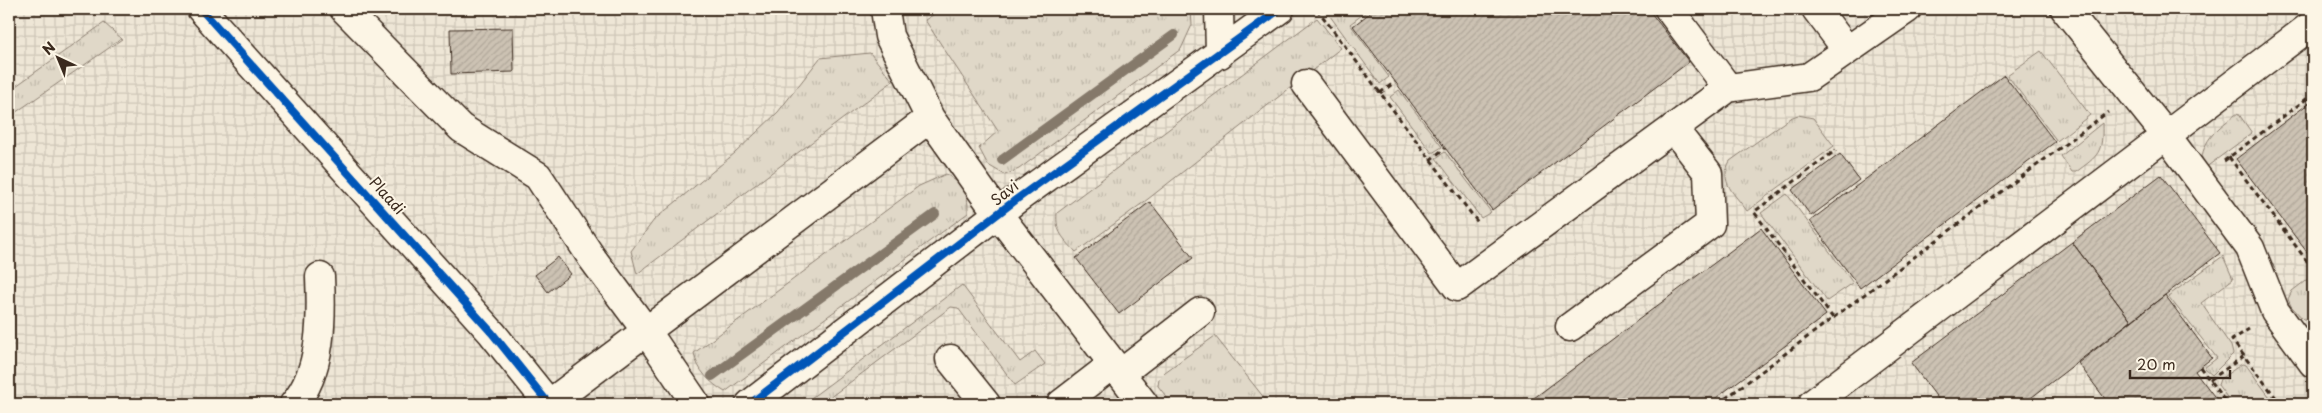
<svg xmlns="http://www.w3.org/2000/svg" width="2322" height="413" font-family="'Playpen Sans',sans-serif">
  <style>
    .industrial { fill: url(#industrial-grid) }
    .grass { fill: url(#grass-tufts); stroke: #8e8173 }
    .lines { fill: none; stroke-linecap: round; stroke-linejoin: round }
    .stream { stroke: #85796b; stroke-width: 10 }
    .building { fill: url(#building-hatch); stroke: #3b2a1e }
    .minor-casing { stroke: #3b2a1e; stroke-width: 31 }
    .path { stroke: #3b2a1e; stroke-width: 3; stroke-dasharray: 5 4; stroke-linecap: butt }
    .minor { stroke: #fcf5e5; stroke-width: 28 }
    .cycleway-casing { stroke: #fcf5e5; stroke-width: 11 }
    .cycleway { stroke: #0057b8; stroke-width: 8 }
    .labels { text-anchor: middle; dominant-baseline: central; stroke-width: 4; stroke-linejoin: round; paint-order: stroke }
    .street-label { font-size: 15px; fill: #3b2a1e; stroke: #fcf5e5 }
  </style>
  <defs>
    <pattern id="industrial-grid" width="8" height="8" patternUnits="userSpaceOnUse" patternTransform="scale(1.25)"><rect width="8" height="8" fill="#eee6d6"/><path d="M0 4h8M4 0v8" fill="none" stroke="#cdc5b7"/></pattern>
    <pattern id="grass-tufts" width="24" height="20" patternUnits="userSpaceOnUse" patternTransform="scale(1.25)"><rect width="24" height="20" fill="#e0d8c8"/><path d="M3 7l-1-3M5 7V3M7 7l1-3M15 17l-1-3M17 17v-4M19 17l1-3" fill="none" stroke="#c1baab"/></pattern>
    <pattern id="building-hatch" width="6" height="6" patternUnits="userSpaceOnUse" patternTransform="scale(1.25)"><rect width="6" height="6" fill="#ccc2b3"/><path d="M-1 1l2-2M0 6l6-6M5 7l2-2" fill="none" stroke="#b0a79a"/></pattern>
  </defs>
  <rect width="100%" height="100%" fill="#fcf5e5"/>
  <filter id="ink" filterUnits="userSpaceOnUse"><feTurbulence type="fractalNoise" baseFrequency=".02" numOctaves="2"/><feDisplacementMap in="SourceGraphic" scale="10" xChannelSelector="R" yChannelSelector="G"/><feConvolveMatrix kernelMatrix="1 2 1 2 8 2 1 2 1" color-interpolation-filters="sRGB"/></filter>
  <g filter="url(#ink)">
    <path class="industrial" d="M9 9H2313V404H9Z"/>
    <path class="grass" d="M942 9H1191L1192 25 1181 49 1019 169 1005 175 988 165 979 148 998 131 925 20Z
      M1331 9H1370L1350 24 1389 77 1380 84 1327 12Z
      M1317 18 1341 48 1148 199 1076 252C1064 239 1055 232 1057 213Z
      M104 23 122 39 9 117V91Z
      M2041 51 2090 115 2057 141 2007 75Z
      M870 53 893 81 637 274 631 251 654 220 735 153 778 112 820 58Z
      M1399 90 1442 147 1432 153 1390 97Z
      M2238 113 2252 133 2201 171C2200 141 2215 130 2238 113Z
      M1798 115 1813 118 1834 146 1747 211C1735 194 1718 182 1730 161L1790 118Z
      M2102 123C2103 153 2099 155 2076 172H2072L2061 156Z
      M1445 152 1491 212 1481 218 1436 158Z
      M946 174C965 187 968 189 968 213L725 392C710 383 697 370 694 353L919 186Z
      M1787 194 1853 283 1827 301 1761 213Z
      M2223 256 2233 279 2201 303 2231 346 2233 354 2212 375 2204 368 2217 358 2168 296Z
      M2313 275V319H2303L2291 306 2288 299 2292 291Z
      M962 285 1020 362 1035 351 1045 364 1015 385 958 308 951 307 821 404H803Z
      M1215 336 1269 404H1172L1158 386 1159 378 1165 372Z
      M2242 364 2246 365 2275 404H2232L2218 385 2220 379Z"/>
    <g class="lines">
      <path class="stream" d="M1002 160 1174 35
        M712 376 935 214"/>
    </g>
    <path class="building" d="M1375 9H1648L1689 62 1492 210 1353 26Z
      M513 28 514 72 451 74 450 29Z
      M2004 75 2055 142 1860 288 1810 221Z
      M2313 100V260L2236 159Z
      M1840 154 1859 180 1811 216 1792 190Z
      M2161 175 2220 253 2131 321 2072 242Z
      M1150 202 1193 258 1119 314 1076 258Z
      M1761 228 1826 315 1708 404H1526Z
      M2072 242 2131 321 2023 404H1942L1911 363Z
      M558 257 571 274 548 292 535 275Z
      M2165 295 2212 358 2195 371 2220 404H2109L2078 363Z"/>
    <g class="lines">
      <defs>
        <path id="minor" d="M201 9 492 333 549 404
          M344 9 461 128 538 176 592 258 647 332 696 404
          M885 9 889 36 930 118
          M1219 9 1220 54
          M1669 9 1728 88
          M1816 9 1847 50
          M2065 9 2166 135 2250 248 2275 311 2313 363
          M1306 84 1457 287 1728 88 1809 77 1907 9
          M1570 327 1710 224 1708 173 1673 128
          M950 359 986 404
          M1120 374 1200 312
          M294 404C322 372 322 317 320 277
          M549 404 930 118 998 214 1144 404
          M750 404 1017 199 1280 9
          M1061 404 1113 364
          M1812 404 2313 24"/>
      </defs>
      <use href="#minor" class="minor-casing"/>
      <path class="path" d="M1317 9 1479 224
        M1380 93 1395 82
        M2229 157 2313 269
        M1430 160 1445 148
        M2224 161 2313 94
        M1833 318 1754 212 1836 150
        M2244 356 2232 340 2249 329
        M2200 367 2227 404
        M2210 380 2244 356 2280 403
        M1718 404 2108 112"/>
      <use href="#minor" class="minor"/>
      <defs>
        <path id="cycleway" d="M201 9 492 333 549 404
          M750 404 1017 199 1280 9"/>
      </defs>
      <use href="#cycleway" class="cycleway-casing"/>
      <use href="#cycleway" class="cycleway"/>
    </g>
  </g>
  <g class="labels">
    <g class="street-label">
      <text transform="translate(1004 192) rotate(-38)">Savi</text>
      <text transform="translate(388 195) rotate(48)">Plaadi</text>
    </g>
  </g>
  <rect width="2322" height="413" fill="none" stroke="#fcf5e5" stroke-width="30"/>
  <rect x="15" y="15" width="2292" height="383" fill="none" stroke="#3b2a1e" stroke-width="2" filter="url(#ink)"/>
  <g transform="translate(58 58) rotate(316)" stroke="#fcf5e5" stroke-width="4" paint-order="stroke">
  <path d="M0-4L9 19L0 12L-9 19Z" fill="#3b2a1e"/>
  <text y="-8" font-size="14" font-weight="bold" text-anchor="middle" fill="#3b2a1e">N</text>
  </g>
  <path d="M2130 370v8h100v-8" fill="none" stroke="#3b2a1e" stroke-width="2.5"/>
  <text x="2137" y="370" font-size="15" fill="#3b2a1e" stroke="#fcf5e5" stroke-width="4" paint-order="stroke">20 m</text>
</svg>
